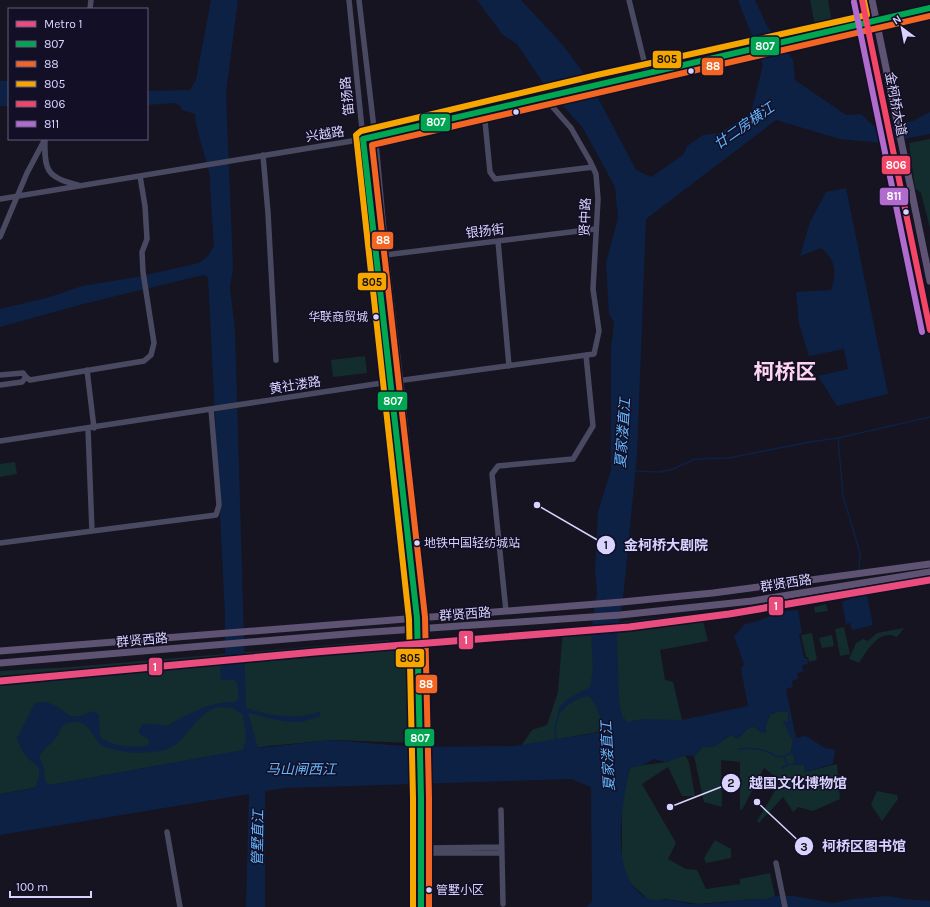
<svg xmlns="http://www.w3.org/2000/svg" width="930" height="907" font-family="Karla,'Noto Sans SC',sans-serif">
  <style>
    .green { fill: #132c2d }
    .water { fill: #0d2144; fill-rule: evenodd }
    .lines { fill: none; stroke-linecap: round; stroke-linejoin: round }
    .stream { stroke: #0d2144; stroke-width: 1.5 }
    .minor { stroke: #4a4962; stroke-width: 5.5 }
    .major { stroke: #5e5373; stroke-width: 7 }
    .bus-1-casing { stroke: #130f26; stroke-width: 9 }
    .bus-2-casing { stroke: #130f26; stroke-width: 9 }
    .bus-3-casing { stroke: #130f26; stroke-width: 9 }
    .bus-4-casing { stroke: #130f26; stroke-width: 9 }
    .bus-5-casing { stroke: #130f26; stroke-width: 9 }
    .bus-1 { stroke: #00a651; stroke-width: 6 }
    .bus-2 { stroke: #f26522; stroke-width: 6 }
    .bus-3 { stroke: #f7a600; stroke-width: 6 }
    .bus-4 { stroke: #f34667; stroke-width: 6 }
    .bus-5 { stroke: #b06ccc; stroke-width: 6 }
    .metro-1-casing { stroke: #130f26; stroke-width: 10 }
    .metro-1 { stroke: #e84d7e; stroke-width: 7 }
    .bus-dot { fill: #d9d4ff; stroke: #130f26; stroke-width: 1.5 }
    .labels { text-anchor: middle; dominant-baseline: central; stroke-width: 3; stroke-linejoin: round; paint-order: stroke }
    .bus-label { font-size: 12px; fill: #d9d4ff; stroke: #130f26; text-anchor: start }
    .street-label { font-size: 13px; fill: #d9d4ff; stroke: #130f26 }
    .water-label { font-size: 14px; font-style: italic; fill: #62b6ff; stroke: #130f26 }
    .town-label { font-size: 21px; font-weight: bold; fill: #ffd6f0; stroke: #130f26 }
    .leader { fill: none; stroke: #d9d4ff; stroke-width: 1.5 }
    .callout-dot { fill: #d9d4ff; stroke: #130f26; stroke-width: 1.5 }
    .mark-label { font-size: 12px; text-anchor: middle; font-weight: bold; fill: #111 }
    .callout-label { font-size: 14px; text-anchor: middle; font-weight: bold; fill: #d9d4ff; stroke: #130f26; stroke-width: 3; stroke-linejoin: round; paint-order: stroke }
    .line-badge { stroke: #130f26; stroke-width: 1.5 }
    .badge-label { font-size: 11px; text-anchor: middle; font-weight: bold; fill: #fff }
    .pale-badge-label { font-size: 11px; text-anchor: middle; font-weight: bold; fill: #111 }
  </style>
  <rect width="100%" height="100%" fill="#161421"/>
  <path class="green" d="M810 0H828L832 22 815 26Z
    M930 139V228L921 193 915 188 909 143Z
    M365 356 367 373 333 377 331 360Z
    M15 462 17 474 0 477V464Z
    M826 604 828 611 815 613 814 607Z
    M701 613 708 641 660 650 665 680 673 682 682 720H663L521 746 532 730 547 725 558 692 563 628Z
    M844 627 850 654 840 656 835 629Z
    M904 628 897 637C879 628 867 651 859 663L849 659 856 643 863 639 868 641 877 633Z
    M812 633 817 660 809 662 808 657H806L801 635Z
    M832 635 834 646 822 648 819 638Z
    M388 640 409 650 414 709V743L333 740 268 746 0 794V671L71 667Z
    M780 711 788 712 789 721H783L793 741 791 751 794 757 795 765H804L805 772 837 764 840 799 813 811 798 807 793 812 783 797 759 823 757 821 781 781 764 768 742 810 740 809V762L721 760 722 807 704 802 694 756 703 747 715 746 731 735 738 739 747 729 754 726 761 732 771 714Z
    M685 755 689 762 695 796H682L668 767 642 784 676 843 668 859 686 869 697 870 706 889 740 884V879L770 873 775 896 767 899H755L698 904 665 899 659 901 649 900 629 882 622 863V803L630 767 666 762Z
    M877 791 897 795 898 799 882 821 871 805Z
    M715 840 731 849V858L706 863 704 858Z"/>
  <path class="water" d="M211 0H238L226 93 233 269 230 287 235 331 246 708C271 716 295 720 320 712V716C292 728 277 719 248 713L258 748 333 740 413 747 514 746 601 732C603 720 597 705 589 696 577 698 569 703 561 712L558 710C565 698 577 694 590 687L593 670 591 634 597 592 595 572 598 512 611 470V349L614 322 609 314 606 263 618 218 615 187 583 128 546 87 517 44 503 35 477 0H521L562 44 588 79 636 170 651 177 683 155 687 146 703 135 720 133 751 113 763 65 738 0H755L767 26 793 60 795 80 846 115 861 114 876 128 913 121 930 112V134L882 143 840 139 776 120 646 219 637 455 624 589 617 639 619 699 622 716 628 722 641 719 682 720 748 706 741 669 744 664 734 636 745 624 758 621 779 612 798 610 802 633 799 634 804 658H807L808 664 802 665 803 672 797 673 798 679 792 681 793 687 786 689 796 738 806 736 825 748 835 750 833 764 805 772 804 765H795L794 757 791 751 793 741 783 721H789L788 712C770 710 766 716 766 733L761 732 753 726 747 729 738 739 731 735 715 746 703 747 694 756 685 755 666 762 654 759 641 766 630 767C622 803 607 879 649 899 655 902 661 899 667 900 677 900 687 904 697 904 721 904 744 898 767 899L775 896H794L833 903 852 899 887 896 905 899 930 901V907H586L592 902 591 787 571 779 286 788 265 791V907H246L249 794 0 835V794L35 788C47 760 31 768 22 750 20 747 19 742 17 738L35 703 47 702 58 707 70 716H80L94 711 99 715 100 737C112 746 131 748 146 746L149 743 148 739 140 734 139 730 143 724C153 723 159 726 168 725 191 713 208 702 235 702L239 698 237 682 234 680H221L220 663 225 653V614L208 277 203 275 83 304 0 327V309L50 297 82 286 137 277 199 263 208 256 214 246 210 186C213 172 195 133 195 114L182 110 179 105 175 103 147 105V91L190 90 196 80ZM219 707 233 708 243 715 246 739 243 750 50 785C42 781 45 778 44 770 44 766 41 761 39 757 43 749 50 745 55 739 59 735 59 729 63 726 65 723 70 722 74 722 90 721 91 737 102 745 107 749 132 753 138 753 146 752 157 752 165 750 187 744 194 712 219 707Z
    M0 81H9V106H0Z
    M846 188 888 394 837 406 818 376 848 369 844 349 809 356 799 324 796 292 831 290C837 274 836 259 821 248L800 256 810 222 826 192Z
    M866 591 873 625 852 630 850 623 846 624 842 602 850 599 856 592Z"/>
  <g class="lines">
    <path class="stream" d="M838 438 843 496 860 553 859 571
      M635 471 660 472 673 469 695 459 728 458 810 442 838 438 930 417
      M858 593 859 585
      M556 742 555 727 560 710
      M739 749C752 747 766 749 777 757L784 756 787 765 782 768
      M784 756 794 752
      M787 765 797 764"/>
    <path class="minor" d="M349 0 363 139 417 618 421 798V907
      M359 0 377 154 387 264 402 393 425 617 430 797 429 907
      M629 0 647 73
      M90 9 91 0
      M484 111 490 172 495 179 593 167
      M45 140C44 170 47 178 78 185
      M263 155 268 213 276 360
      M0 199 352 141 930 8
      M0 237 27 173 45 139
      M498 241 509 366
      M377 256 595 229
      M87 370 94 428
      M0 375 23 373 26 377 22 382 0 385
      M26 377 30 380 144 361 151 355 154 343 143 272 142 252 147 239 145 206 140 176
      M88 429 92 531
      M0 441 382 383 594 354 599 331 593 289 598 199 596 174 590 161 571 128 543 96
      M0 543 216 515 219 505 211 409
      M506 611 492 474 498 466 573 459 593 426 586 355
      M501 810 503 904
      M167 832 180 907
      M430 848 501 847
      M430 853H501
      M776 863 785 907"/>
    <path class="major" d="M862 0 930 330
      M872 0 930 281
      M0 651 622 602 713 593 930 564
      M0 663 358 633 620 615 752 601 930 572"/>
    <defs>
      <path id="bus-1" d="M421 907V798L417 618 363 139 930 8"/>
      <path id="bus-2" d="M429 907V798L425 617 372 145 930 16"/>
      <path id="bus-3" d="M413 907V798L409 619 356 135 361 131 597 75 867 15 864 1"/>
      <path id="bus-4" d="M862 0 930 330"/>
      <path id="bus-5" d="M854 2 922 332"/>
    </defs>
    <use href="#bus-1" class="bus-1-casing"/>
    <use href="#bus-2" class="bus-2-casing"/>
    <use href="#bus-3" class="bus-3-casing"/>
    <use href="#bus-4" class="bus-4-casing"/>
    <use href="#bus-5" class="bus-5-casing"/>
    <use href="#bus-1" class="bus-1"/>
    <use href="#bus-2" class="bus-2"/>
    <use href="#bus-3" class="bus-3"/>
    <use href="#bus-4" class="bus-4"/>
    <use href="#bus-5" class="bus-5"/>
    <defs>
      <path id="metro-1" d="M0 681 315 652 629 627 729 614 930 580"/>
    </defs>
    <use href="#metro-1" class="metro-1-casing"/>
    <use href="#metro-1" class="metro-1"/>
  </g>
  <g class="bus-dot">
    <circle cx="691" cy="71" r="3.5"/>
    <circle cx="516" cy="112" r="3.5"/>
    <circle cx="906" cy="212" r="3.5"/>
    <circle cx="376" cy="317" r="3.5"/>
    <circle cx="417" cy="543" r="3.5"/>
    <circle cx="429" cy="890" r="3.5"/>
  </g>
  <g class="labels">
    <g class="bus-label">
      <text x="368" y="317" text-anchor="end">华联商贸城</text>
      <text x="424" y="543">地铁中国轻纺城站</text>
      <text x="436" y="890">管墅小区</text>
    </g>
    <g class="street-label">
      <text transform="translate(347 96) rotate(-96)">笛扬路</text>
      <text transform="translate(896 104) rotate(79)">金柯桥大道</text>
      <text transform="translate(325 134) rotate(-9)">兴越路</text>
      <text transform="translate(585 217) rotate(-88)">贤中路</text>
      <text transform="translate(485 231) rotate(-7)">银扬街</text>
      <text transform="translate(295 385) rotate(-9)">黄社溇路</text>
      <text transform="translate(786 583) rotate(-9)">群贤西路</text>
      <text transform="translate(465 614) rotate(-4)">群贤西路</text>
      <text transform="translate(142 640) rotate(-5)">群贤西路</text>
    </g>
    <g class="water-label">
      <text transform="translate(744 126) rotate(-35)">廿二房横江</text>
      <text transform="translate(623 433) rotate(-86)">夏家溇直江</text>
      <text transform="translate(608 756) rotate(-93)">夏家溇直江</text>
      <text x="301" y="769">马山闸西江</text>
      <text transform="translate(258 838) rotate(-89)">管墅直江</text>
    </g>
    <g class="town-label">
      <text x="785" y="372">柯桥区</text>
    </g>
  </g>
  <path class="leader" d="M537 505L606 545M670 807L731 783M757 802L804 846"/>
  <g class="callout-dot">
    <circle cx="537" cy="505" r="4"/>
    <circle cx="670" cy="807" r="4"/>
    <circle cx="757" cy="802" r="4"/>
    <circle cx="606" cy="545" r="10"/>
    <circle cx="731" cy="783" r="10"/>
    <circle cx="804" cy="846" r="10"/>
  </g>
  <g class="mark-label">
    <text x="606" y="549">1</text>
    <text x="731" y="787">2</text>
    <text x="804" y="851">3</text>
  </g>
  <g class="callout-label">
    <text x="666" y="550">金柯桥大剧院</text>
    <text x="798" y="788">越国文化博物馆</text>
    <text x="864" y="851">柯桥区图书馆</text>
  </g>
  <g class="line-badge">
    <rect x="750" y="36" width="30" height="20" rx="4" fill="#00a651"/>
    <rect x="652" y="50" width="30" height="19" rx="4" fill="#f7a600"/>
    <rect x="701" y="57" width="23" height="19" rx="4" fill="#f26522"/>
    <rect x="420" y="113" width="31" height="19" rx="4" fill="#00a651"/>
    <rect x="881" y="155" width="30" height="20" rx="4" fill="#f34667"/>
    <rect x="879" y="187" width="30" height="19" rx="4" fill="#b06ccc"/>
    <rect x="371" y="231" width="23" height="19" rx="4" fill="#f26522"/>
    <rect x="357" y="272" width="30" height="19" rx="4" fill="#f7a600"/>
    <rect x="377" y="391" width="31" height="20" rx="4" fill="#00a651"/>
    <rect x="768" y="596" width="16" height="20" rx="4" fill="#e84d7e"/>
    <rect x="458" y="630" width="16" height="20" rx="4" fill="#e84d7e"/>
    <rect x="395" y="648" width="30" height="20" rx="4" fill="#f7a600"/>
    <rect x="148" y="657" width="15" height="19" rx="4" fill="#e84d7e"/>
    <rect x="415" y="674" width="23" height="20" rx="4" fill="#f26522"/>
    <rect x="404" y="728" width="31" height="19" rx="4" fill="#00a651"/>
  </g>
  <g class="badge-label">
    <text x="765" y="50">807</text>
    <text x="713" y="70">88</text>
    <text x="436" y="126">807</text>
    <text x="896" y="169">806</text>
    <text x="894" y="200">811</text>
    <text x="383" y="244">88</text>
    <text x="393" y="405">807</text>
    <text x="776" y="610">1</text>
    <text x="466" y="644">1</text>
    <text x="155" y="671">1</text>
    <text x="426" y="688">88</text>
    <text x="420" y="742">807</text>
  </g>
  <g class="pale-badge-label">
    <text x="667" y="63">805</text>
    <text x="372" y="286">805</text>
    <text x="410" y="662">805</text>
  </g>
  <rect x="8" y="8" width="140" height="132" fill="#130f26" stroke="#625e7d"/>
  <rect x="16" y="21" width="20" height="6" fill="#e84d7e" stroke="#625e7d"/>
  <text x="44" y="28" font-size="12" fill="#d9d4ff">Metro 1</text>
  <rect x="16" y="41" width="20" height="6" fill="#00a651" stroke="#625e7d"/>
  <text x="44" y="48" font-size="12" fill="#d9d4ff">807</text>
  <rect x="16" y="61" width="20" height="6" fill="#f26522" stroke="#625e7d"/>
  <text x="44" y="68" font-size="12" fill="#d9d4ff">88</text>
  <rect x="16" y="81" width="20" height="6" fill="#f7a600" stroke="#625e7d"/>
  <text x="44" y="88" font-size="12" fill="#d9d4ff">805</text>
  <rect x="16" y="101" width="20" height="6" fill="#f34667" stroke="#625e7d"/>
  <text x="44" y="108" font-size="12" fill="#d9d4ff">806</text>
  <rect x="16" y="121" width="20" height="6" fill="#b06ccc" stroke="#625e7d"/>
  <text x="44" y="128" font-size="12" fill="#d9d4ff">811</text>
  <g transform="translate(902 28) rotate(328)" stroke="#130f26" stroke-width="3" paint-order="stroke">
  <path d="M0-3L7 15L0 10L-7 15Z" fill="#d9d4ff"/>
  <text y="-6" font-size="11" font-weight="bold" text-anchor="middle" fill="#d9d4ff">N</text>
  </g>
  <path d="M10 891v6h81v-6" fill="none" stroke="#d9d4ff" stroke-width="2"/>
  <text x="16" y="891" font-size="12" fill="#d9d4ff" stroke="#130f26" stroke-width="3" paint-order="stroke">100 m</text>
</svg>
